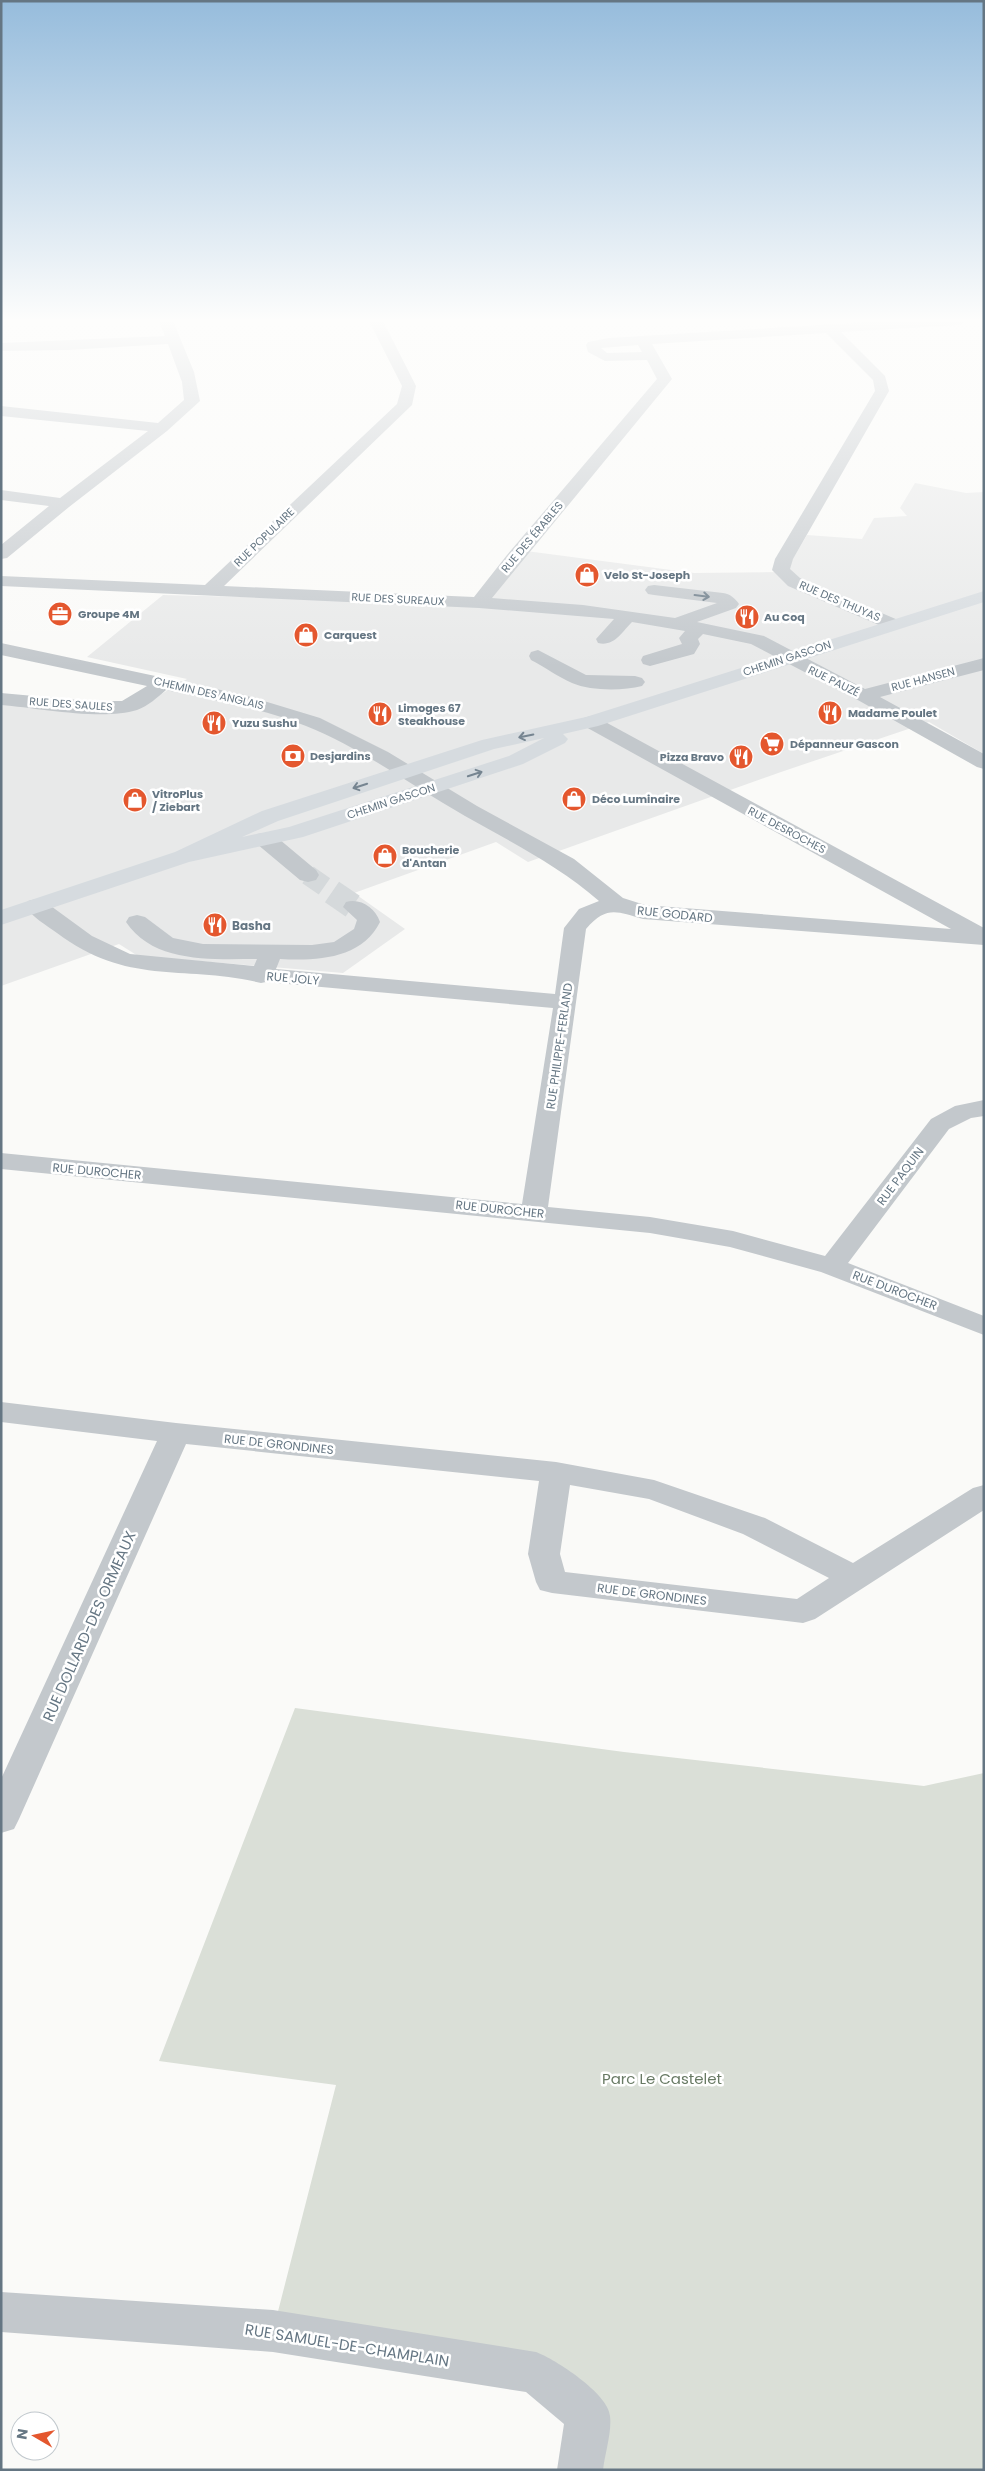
<svg xmlns="http://www.w3.org/2000/svg" width="985" height="2471" font-family="Poppins,sans-serif">
  <style>
    .built { fill: #e8e9e9 }
    .green { fill: #dadfd7 }
    .lines { fill: none; stroke-linecap: round; stroke-linejoin: round }
    .minor-tunnel-far1 { stroke: #d5d9db; stroke-width: 20; stroke-dasharray: 20 10; stroke-linecap: butt }
    .minor-tunnel { stroke: #d5d9db; stroke-width: 25; stroke-dasharray: 25 12; stroke-linecap: butt }
    .minor { fill: #c3c8cc; fill-rule: evenodd }
    .major { fill: #d6dbdf; fill-rule: evenodd }
    .oneway { stroke: #6a7a87 }
    .oneway2 { stroke: #768591 }
    .labels { text-anchor: middle; dominant-baseline: central; stroke-width: 5; stroke-linejoin: round; paint-order: stroke }
    .far-street-label { font-size: 11px; fill: #657683; stroke: #fff }
    .far-poi-label { font-size: 11px; font-weight: bold; fill: #657683; stroke: #fff; text-anchor: start }
    .street-label { font-size: 12px; fill: #657683; stroke: #fff }
    .poi-label { font-size: 12px; font-weight: bold; fill: #657683; stroke: #fff; text-anchor: start }
    .near-street-label { font-size: 15px; fill: #657683; stroke: #fff }
    .near-park-label { font-size: 15px; fill: #687a64; stroke: #fff }
  </style>
  <rect width="100%" height="100%" fill="#fafaf8"/>
  <path class="built" d="M915 483 966 493 984 492V754L929 722 781 772 528 862 496 842 354 893 405 929 343 973 138 956 119 944 1 986V705L134 710 187 679 87 657 163 595 479 603 526 551 694 573 785 572 807 535 862 539 874 518 907 516 900 508Z"/>
  <path class="green" d="M295 1708 624 1752 924 1786 984 1773V2470H580L588 2415 536 2373 273 2331 336 2085 159 2061Z"/>
  <g class="lines">
    <path class="minor-tunnel-far1" d="M308 875 334 893"/>
    <path class="minor-tunnel" d="M332 892 354 907"/>
    <path class="minor" d="M159 321H173L194 372 200 401 167 431 69 507 7 558 1 559V545L49 506 1 500V490L60 498 148 431 1 416V406L158 423 184 400 182 382 168 344 68 350 1 351V343L165 336Z
      M369 321H383L416 386 412 405 224 586 474 597 507 555 657 379 647 360 605 361 588 352 586 345 588 342 609 338 886 321H967L960 325 841 332 885 376 889 391 793 559 790 569 800 578 898 620 901 624 898 628H886L788 586 772 570 775 559 875 391 873 380 826 333 652 344 672 379 492 598 583 605 675 618 717 603 654 595 648 594 645 590 648 586 654 585 723 593C730 594 735 598 739 604L736 608 697 622 764 636 865 689 984 658V670L880 697 984 754V769L977 767 856 699 751 644 703 634 698 639 700 644 694 654 650 666 643 664 641 660 643 656 682 644 679 638 685 631 632 622C622 632 614 647 598 643L596 639 614 619 479 608 1 586V576L205 585 397 404 402 386ZM638 345 642 352 607 353 601 348Z
      M1 643 244 695 320 718 388 752 477 806 574 859 623 898 645 905 951 929 584 726 581 722 584 718 591 716 598 718 984 928V945L643 919C617 912 607 905 586 929L548 1207 650 1217 733 1231 825 1256 931 1119 955 1106 984 1100V1116L971 1118 949 1129 848 1263 984 1316V1335L821 1272 730 1247 650 1233 1 1169V1153L522 1204 553 1008 266 982 261 983C183 964 129 987 57 933 46 925 32 917 25 906L28 901 36 899 44 901 92 936 130 954 254 966 257 959C213 959 154 964 126 922L129 917 137 915 145 917 173 938 203 944 312 945 334 942 354 929 357 920 343 907 346 902C361 898 375 908 380 922 362 959 317 961 280 959L276 969 555 994 564 928 579 909 599 901C559 866 511 842 465 816 412 786 363 749 306 726 262 708 213 700 166 690 158 697 148 706 137 710 102 721 39 708 1 705V693L89 701H122L147 686 1 655Z
      M538 650 586 675 635 676 642 678 645 682 642 686C622 691 591 691 572 683 558 677 545 667 531 660L529 656 531 652Z
      M265 833 273 834 316 870 319 875 316 880 308 882 300 880 257 844 254 839 257 834Z
      M1 1402 176 1423 556 1462 654 1480 765 1518 853 1563 973 1488 984 1485V1510L815 1619 803 1623 552 1593 540 1590 536 1582 528 1554 539 1481 186 1444 19 1819 14 1829 1 1833V1779L157 1441 1 1422ZM570 1485 649 1499 743 1534 829 1578 797 1599 565 1572 560 1554Z
      M1 2292 273 2310 536 2352C555 2359 609 2394 610 2416 612 2432 605 2453 603 2470H557L564 2424 526 2392 273 2352 1 2332Z"/>
    <path class="major" d="M984 591V602L598 726 563 734 568 739 565 743 523 764 303 837 189 862 1 925V910L175 852 262 811 482 740 586 717ZM544 738 509 756 289 827 242 837 278 821 494 749Z"/>
  </g>
  <defs><path id="oneway-shaft" d="M-6 0H5M1.5-3L5.5 0L1.5 3" fill="none" stroke-width="1.6" stroke-linecap="round" stroke-linejoin="round" transform="scale(1.25)"/></defs>
  <use class="oneway" href="#oneway-shaft" transform="translate(702 596) rotate(7)"/>
  <g class="oneway2">
    <use href="#oneway-shaft" transform="translate(526 736) rotate(168)"/>
    <use href="#oneway-shaft" transform="translate(475 774) rotate(-18)"/>
    <use href="#oneway-shaft" transform="translate(360 786) rotate(162)"/>
  </g>
  <linearGradient id="sky" x2="0" y2="1"><stop stop-color="#96bcdc"/><stop offset="0.48" stop-color="#fdfdfc"/><stop offset="1" stop-color="#fdfdfc" stop-opacity="0"/></linearGradient>
  <rect width="985" height="667" fill="url(#sky)"/>
  <defs>
    <symbol id="shop-disc" viewBox="-11 -11 22 22"><circle r="9.5" fill="#e4572e" stroke="#fff"/><path d="M-5-2.5h2.3a2.7 3.5 0 0 1 5.4 0H5L5.5 6h-11ZM-1.5-2.5h3a1.5 2.3 0 0 0-3 0Z" fill="#fff"/></symbol>
    <symbol id="office-disc" viewBox="-11 -11 22 22"><circle r="9.5" fill="#e4572e" stroke="#fff"/><path d="M-6-3h4V-5.5h4V-3h4V5H-6ZM-1-4.5V-3h2v-1.5ZM-6 0V1H6V0Z" fill="#fff"/></symbol>
    <symbol id="restaurant-disc" viewBox="-11 -11 22 22"><circle r="9.5" fill="#e4572e" stroke="#fff"/><path d="M-5-6h1v4h1v-4h1v4h1v-4h1v5L-1.5 .5V6h-2V.5L-5-1ZM5-6V6H3V1.5H1.5Q1.5-4 5-6Z" fill="#fff"/></symbol>
    <symbol id="supermarket-disc" viewBox="-11 -11 22 22"><circle r="9.5" fill="#e4572e" stroke="#fff"/><path d="M-6-5.5h2.5l.6 2H6L4.5 2H-2.5L-4.4-4H-6ZM-1.5 3.2a1.3 1.3 0 1 0 .1 0ZM3 3.2a1.3 1.3 0 1 0 .1 0Z" fill="#fff"/></symbol>
    <symbol id="bank-disc" viewBox="-11 -11 22 22"><circle r="9.5" fill="#e4572e" stroke="#fff"/><path d="M-6-4H6V4H-6ZM0-2.3a2.3 2.3 0 1 0 0 4.6a2.3 2.3 0 1 0 0-4.6Z" fill="#fff"/></symbol>
  </defs>
  <g fill-rule="evenodd">
    <use href="#shop-disc" x="573" y="561" width="28" height="28"/>
    <use href="#office-disc" x="46" y="600" width="28" height="28"/>
    <use href="#restaurant-disc" x="733" y="603" width="28" height="28"/>
    <use href="#shop-disc" x="292" y="621" width="28" height="28"/>
    <use href="#restaurant-disc" x="816" y="699" width="28" height="28"/>
    <use href="#restaurant-disc" x="366" y="700" width="28" height="28"/>
    <use href="#restaurant-disc" x="200" y="709" width="28" height="28"/>
    <use href="#supermarket-disc" x="758" y="730" width="28" height="28"/>
    <use href="#bank-disc" x="279" y="742" width="28" height="28"/>
    <use href="#restaurant-disc" x="727" y="743" width="28" height="28"/>
    <use href="#shop-disc" x="560" y="785" width="28" height="28"/>
    <use href="#shop-disc" x="121" y="786" width="28" height="28"/>
    <use href="#shop-disc" x="371" y="842" width="28" height="28"/>
    <use href="#restaurant-disc" x="201" y="911" width="28" height="28"/>
  </g>
  <g class="labels">
    <g class="far-street-label">
      <text transform="translate(264 537) rotate(-44)">RUE POPULAIRE</text>
      <text transform="translate(532 537) rotate(-50)">RUE DES ÉRABLES</text>
      <text transform="translate(398 599) rotate(3)">RUE DES SUREAUX</text>
      <text transform="translate(840 601) rotate(23)">RUE DES THUYAS</text>
      <text transform="translate(787 658) rotate(-18)">CHEMIN GASCON</text>
      <text transform="translate(923 679) rotate(-15)">RUE HANSEN</text>
      <text transform="translate(834 681) rotate(26)">RUE PAUZÉ</text>
      <text transform="translate(209 693) rotate(13)">CHEMIN DES ANGLAIS</text>
      <text transform="translate(71 704) rotate(4)">RUE DES SAULES</text>
      <text transform="translate(391 801) rotate(-18)">CHEMIN GASCON</text>
      <text transform="translate(787 830) rotate(28)">RUE DESROCHES</text>
    </g>
    <g class="far-poi-label">
      <text x="604" y="575">Velo St-Joseph</text>
      <text x="78" y="614">Groupe 4M</text>
      <text x="764" y="617">Au Coq</text>
      <text x="324" y="635">Carquest</text>
      <text x="398" y="708">Limoges 67<tspan x="398" dy="13">Steakhouse</tspan></text>
      <text x="848" y="713">Madame Poulet</text>
      <text x="232" y="723">Yuzu Sushu</text>
      <text x="790" y="744">Dépanneur Gascon</text>
      <text x="310" y="756">Desjardins</text>
      <text x="724" y="757" text-anchor="end">Pizza Bravo</text>
      <text x="152" y="794">VitroPlus<tspan x="152" dy="13">/ Ziebart</tspan></text>
      <text x="592" y="799">Déco Luminaire</text>
      <text x="402" y="850">Boucherie<tspan x="402" dy="13">d'Antan</tspan></text>
    </g>
    <g class="street-label">
      <text transform="translate(675 914) rotate(6)">RUE GODARD</text>
      <text transform="translate(293 978) rotate(5)">RUE JOLY</text>
      <text transform="translate(559 1046) rotate(-82)">RUE PHILIPPE-FERLAND</text>
      <text transform="translate(97 1171) rotate(5)">RUE DUROCHER</text>
      <text transform="translate(900 1176) rotate(-53)">RUE PAQUIN</text>
      <text transform="translate(500 1209) rotate(6)">RUE DUROCHER</text>
      <text transform="translate(895 1290) rotate(21)">RUE DUROCHER</text>
      <text transform="translate(279 1444) rotate(6)">RUE DE GRONDINES</text>
      <text transform="translate(652 1594) rotate(7)">RUE DE GRONDINES</text>
    </g>
    <g class="poi-label">
      <text x="232" y="925">Basha</text>
    </g>
    <g class="near-street-label">
      <text transform="translate(89 1626) rotate(-66)">RUE DOLLARD-DES ORMEAUX</text>
      <text transform="translate(347 2345) rotate(9)">RUE SAMUEL-DE-CHAMPLAIN</text>
    </g>
    <g class="near-park-label">
      <text x="662" y="2078">Parc Le Castelet</text>
    </g>
  </g>
  <rect width="985" height="2471" fill="none" stroke="#657683" stroke-width="5"/>
  <g transform="translate(35 2436) rotate(279)"><circle r="24" fill="#ffffff" stroke="#c1c8cd"/>
  <path d="M0-4L9 19L0 12L-9 19Z" fill="#e4572e"/>
  <text y="-8" font-size="14" font-weight="bold" text-anchor="middle" fill="#657683">N</text>
  </g>
</svg>
